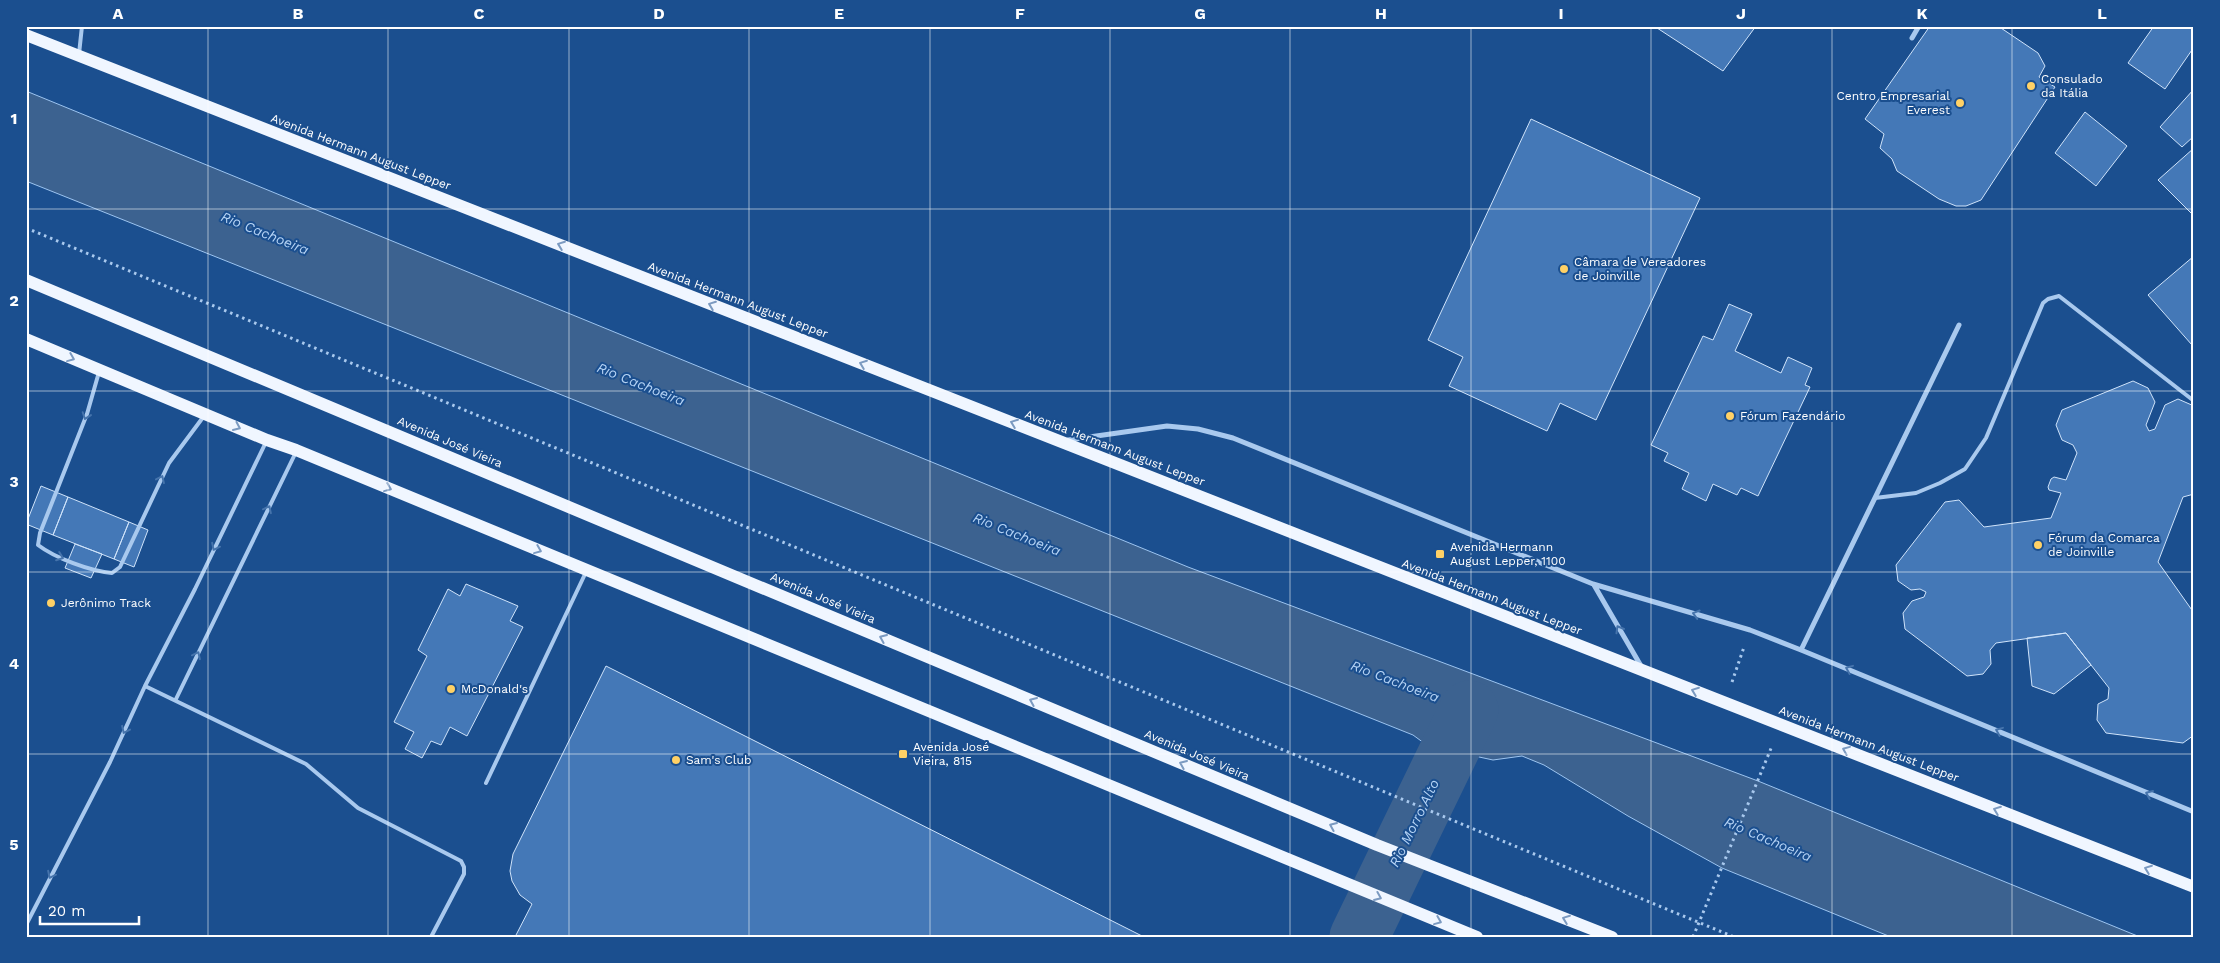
<svg xmlns="http://www.w3.org/2000/svg" width="2220" height="963" font-family="'Work Sans',sans-serif">
  <style>
    .water { fill: #3c6290; stroke: #9cc4f0 }
    .lines { fill: none; stroke-linecap: round; stroke-linejoin: round }
    .river { stroke: #3c6290; stroke-width: 59 }
    .building { fill: #4478b7; stroke: #cfe3fa }
    .path { stroke: #a9c9ee; stroke-width: 3; stroke-dasharray: 2.5 4; stroke-linecap: butt }
    .service { stroke: #a9c9ee; stroke-width: 4 }
    .minor { stroke: #a9c9ee; stroke-width: 5 }
    .primary { stroke: #f0f6ff; stroke-width: 12 }
    .oneway { stroke: #7b9ac1 }
    .oneway2 { stroke: #4674ac }
    .grid { fill: none; stroke: #fff; stroke-width: 1; stroke-opacity: 0.55 }
    .poi-dot { fill: #ffd166; stroke: #1b4f8f; stroke-width: 2 }
    .labels { text-anchor: middle; dominant-baseline: central; stroke-width: 4; stroke-linejoin: round; paint-order: stroke }
    .poi-label { font-size: 12px; fill: #fff; stroke: #1b4f8f; text-anchor: start }
    .street-label { font-size: 12px; fill: #fff; stroke: #1b4f8f }
    .water-label { font-size: 14px; font-style: italic; fill: #b5d3f5; stroke: #1b4f8f }
    .neatline { fill: none; stroke: #fff; stroke-width: 2 }
    .grid-label { font-size: 16px; text-anchor: middle; font-weight: bold; fill: #fff }
  </style>
  <rect width="100%" height="100%" fill="#1b4f8f"/>
  <path class="water" d="M26 91 1188 567 1758 781 2140 937H1891L1722 868 1628 816 1544 765 1522 756 1493 760 1428 746 1413 735 26 181Z"/>
  <g class="lines">
    <path class="river" d="M1359 937 1469 710"/>
  </g>
  <path class="building" d="M1654 26H1756L1723 71Z
    M1930 26H1998L2038 53 2045 66 2039 77 2055 87 1981 200 1966 206H1956L1939 199 1897 171 1892 159 1880 148 1884 134 1865 119Z
    M2154 26H2194V47L2165 89 2128 63Z
    M2194 89V136L2182 147 2160 127Z
    M2085 112 2127 146 2096 186 2055 153Z
    M1531 119 1700 198 1596 420 1560 403 1547 431 1449 386 1463 357 1428 340Z
    M2194 148V216L2158 180Z
    M2194 256V344L2192 345 2148 295Z
    M1729 304 1752 314 1735 351 1781 373 1788 357 1812 368 1805 385 1810 387 1758 496 1741 488 1737 495 1713 484 1706 501 1682 489 1689 473 1664 461 1668 453 1651 445 1703 336 1713 340Z
    M2133 381 2148 388 2155 402 2146 425 2149 431 2155 429 2165 405 2178 399 2194 406V494L2183 497 2158 562 2194 613V735L2183 743 2106 733 2097 720 2098 704 2108 699 2109 688 2066 633 1996 643 1990 650 1991 664 1983 674 1967 676 1905 629 1903 613 1912 601 1924 597 1926 592 1920 589 1911 590 1898 581 1896 565 1945 502 1959 500 1984 527 2051 518 2061 493 2049 490 2048 487 2051 479 2054 477 2066 480 2077 453 2073 445 2062 440 2056 425 2062 410Z
    M41 486 68 497 53 535 26 524Z
    M68 497 129 522 114 559 53 535Z
    M129 522 148 530 134 567 114 559Z
    M75 544 102 554 91 578 65 568Z
    M466 584 518 606 510 621 523 627 467 736 450 727 441 745 431 741 422 758 405 749 414 732 394 722 427 656 418 650 448 589 460 596Z
    M2066 633 2091 665 2054 694 2032 686 2027 638Z
    M606 666 1144 937H515L532 904 520 895 512 881 510 871 513 854Z"/>
  <g class="lines">
    <path class="path" d="M26 228 1734 937
      M1732 682 1744 647
      M1693 937 1772 746"/>
    <path class="service" d="M79 54 82 26
      M99 372 87 414 40 533 38 545C55 558 90 571 112 573L120 567 169 463 204 416
      M1875 498 1916 493 1940 483 1965 469 1986 438 2043 303 2048 299 2059 296 2194 401
      M145 686 306 764 358 808 461 861 464 867V874L431 937
      M176 699 296 452
      M486 783 586 572
      M26 925 110 762 145 686 195 589 266 442"/>
    <path class="minor" d="M1912 38 1919 26
      M1068 440 1167 426 1198 429 1233 438 1593 584 1750 630 1801 650 2194 812
      M1594 585 1641 666
      M1801 650 1959 325"/>
    <path class="primary" d="M26 35 2194 887
      M26 280 1377 845 1612 937
      M26 339 267 440 296 450 1477 937"/>
  </g>
  <defs><path id="oneway-chevron" d="M-2-3.5L2.5 0L-2 3.5" fill="none" stroke-width="1.6" stroke-linecap="round" stroke-linejoin="round" transform="scale(1.25)"/></defs>
  <g class="oneway">
    <use href="#oneway-chevron" transform="translate(561 245) rotate(-159)"/>
    <use href="#oneway-chevron" transform="translate(712 305) rotate(-159)"/>
    <use href="#oneway-chevron" transform="translate(71 358) rotate(22)"/>
    <use href="#oneway-chevron" transform="translate(863 364) rotate(-159)"/>
    <use href="#oneway-chevron" transform="translate(1014 423) rotate(-159)"/>
    <use href="#oneway-chevron" transform="translate(237 427) rotate(24)"/>
    <use href="#oneway-chevron" transform="translate(388 488) rotate(22)"/>
    <use href="#oneway-chevron" transform="translate(538 550) rotate(22)"/>
    <use href="#oneway-chevron" transform="translate(883 638) rotate(-157)"/>
    <use href="#oneway-chevron" transform="translate(1695 691) rotate(-159)"/>
    <use href="#oneway-chevron" transform="translate(1033 701) rotate(-157)"/>
    <use href="#oneway-chevron" transform="translate(1846 750) rotate(-158)"/>
    <use href="#oneway-chevron" transform="translate(1183 764) rotate(-157)"/>
    <use href="#oneway-chevron" transform="translate(1997 810) rotate(-159)"/>
    <use href="#oneway-chevron" transform="translate(1333 826) rotate(-157)"/>
    <use href="#oneway-chevron" transform="translate(2148 869) rotate(-159)"/>
    <use href="#oneway-chevron" transform="translate(1378 897) rotate(23)"/>
    <use href="#oneway-chevron" transform="translate(1566 919) rotate(-159)"/>
    <use href="#oneway-chevron" transform="translate(1438 921) rotate(22)"/>
  </g>
  <g class="oneway2">
    <use href="#oneway-chevron" transform="translate(86 416) rotate(109)"/>
    <use href="#oneway-chevron" transform="translate(161 479) rotate(-65)"/>
    <use href="#oneway-chevron" transform="translate(268 509) rotate(-64)"/>
    <use href="#oneway-chevron" transform="translate(215 547) rotate(116)"/>
    <use href="#oneway-chevron" transform="translate(60 557) rotate(21)"/>
    <use href="#oneway-chevron" transform="translate(1696 614) rotate(-164)"/>
    <use href="#oneway-chevron" transform="translate(1619 629) rotate(-120)"/>
    <use href="#oneway-chevron" transform="translate(197 655) rotate(-64)"/>
    <use href="#oneway-chevron" transform="translate(1849 669) rotate(-158)"/>
    <use href="#oneway-chevron" transform="translate(125 730) rotate(115)"/>
    <use href="#oneway-chevron" transform="translate(1999 731) rotate(-158)"/>
    <use href="#oneway-chevron" transform="translate(2149 794) rotate(-157)"/>
    <use href="#oneway-chevron" transform="translate(51 875) rotate(116)"/>
  </g>
  <path class="grid" d="M208 26V937M388 26V937M569 26V937M749 26V937M930 26V937M1110 26V937M1290 26V937M1471 26V937M1651 26V937M1832 26V937M2012 26V937M26 209H2194M26 391H2194M26 572H2194M26 754H2194"/>
  <g class="poi-dot">
    <circle cx="2031" cy="86" r="5"/>
    <circle cx="1960" cy="103" r="5"/>
    <circle cx="1564" cy="269" r="5"/>
    <circle cx="1730" cy="416" r="5"/>
    <circle cx="2038" cy="545" r="5"/>
    <rect x="1435" y="549" width="10" height="10" rx="2.5"/>
    <circle cx="51" cy="603" r="5"/>
    <circle cx="451" cy="689" r="5"/>
    <rect x="898" y="749" width="10" height="10" rx="2.5"/>
    <circle cx="676" cy="760" r="5"/>
  </g>
  <g class="labels">
    <g class="poi-label">
      <text x="2041" y="79">Consulado<tspan x="2041" dy="14">da Itália</tspan></text>
      <text x="1950" y="96" text-anchor="end">Centro Empresarial<tspan x="1950" dy="14">Everest</tspan></text>
      <text x="1574" y="262">Câmara de Vereadores<tspan x="1574" dy="14">de Joinville</tspan></text>
      <text x="1740" y="416">Fórum Fazendário</text>
      <text x="2048" y="538">Fórum da Comarca<tspan x="2048" dy="14">de Joinville</tspan></text>
      <text x="1450" y="547">Avenida Hermann<tspan x="1450" dy="14">August Lepper, 1100</tspan></text>
      <text x="61" y="603">Jerônimo Track</text>
      <text x="461" y="689">McDonald's</text>
      <text x="913" y="747">Avenida José<tspan x="913" dy="14">Vieira, 815</tspan></text>
      <text x="686" y="760">Sam's Club</text>
    </g>
    <g class="street-label">
      <text transform="translate(361 152) rotate(21)">Avenida Hermann August Lepper</text>
      <text transform="translate(738 300) rotate(21)">Avenida Hermann August Lepper</text>
      <text transform="translate(450 442) rotate(23)">Avenida José Vieira</text>
      <text transform="translate(1115 448) rotate(21)">Avenida Hermann August Lepper</text>
      <text transform="translate(1492 597) rotate(21)">Avenida Hermann August Lepper</text>
      <text transform="translate(823 598) rotate(23)">Avenida José Vieira</text>
      <text transform="translate(1869 744) rotate(21)">Avenida Hermann August Lepper</text>
      <text transform="translate(1197 755) rotate(23)">Avenida José Vieira</text>
    </g>
    <g class="water-label">
      <text transform="translate(265 233) rotate(22)">Rio Cachoeira</text>
      <text transform="translate(641 384) rotate(22)">Rio Cachoeira</text>
      <text transform="translate(1017 534) rotate(22)">Rio Cachoeira</text>
      <text transform="translate(1395 681) rotate(21)">Rio Cachoeira</text>
      <text transform="translate(1414 823) rotate(-64)">Rio Morro Alto</text>
      <text transform="translate(1768 839) rotate(23)">Rio Cachoeira</text>
    </g>
  </g>
  <rect width="2220" height="963" fill="none" stroke="#1b4f8f" stroke-width="55"/>
  <path d="M40 916v8h99v-8" fill="none" stroke="#ffffff" stroke-width="2.5"/>
  <text x="48" y="916" font-size="15" fill="#ffffff" stroke="#1b4f8f" stroke-width="4" paint-order="stroke">20 m</text>
  <rect x="28" y="28" width="2164" height="908" class="neatline"/>
  <g class="grid-label">
    <text x="118" y="19">A</text>
    <text x="298" y="19">B</text>
    <text x="479" y="19">C</text>
    <text x="659" y="19">D</text>
    <text x="839" y="19">E</text>
    <text x="1020" y="19">F</text>
    <text x="1200" y="19">G</text>
    <text x="1381" y="19">H</text>
    <text x="1561" y="19">I</text>
    <text x="1741" y="19">J</text>
    <text x="1922" y="19">K</text>
    <text x="2102" y="19">L</text>
    <text x="14" y="124">1</text>
    <text x="14" y="306">2</text>
    <text x="14" y="487">3</text>
    <text x="14" y="669">4</text>
    <text x="14" y="850">5</text>
  </g>
</svg>
